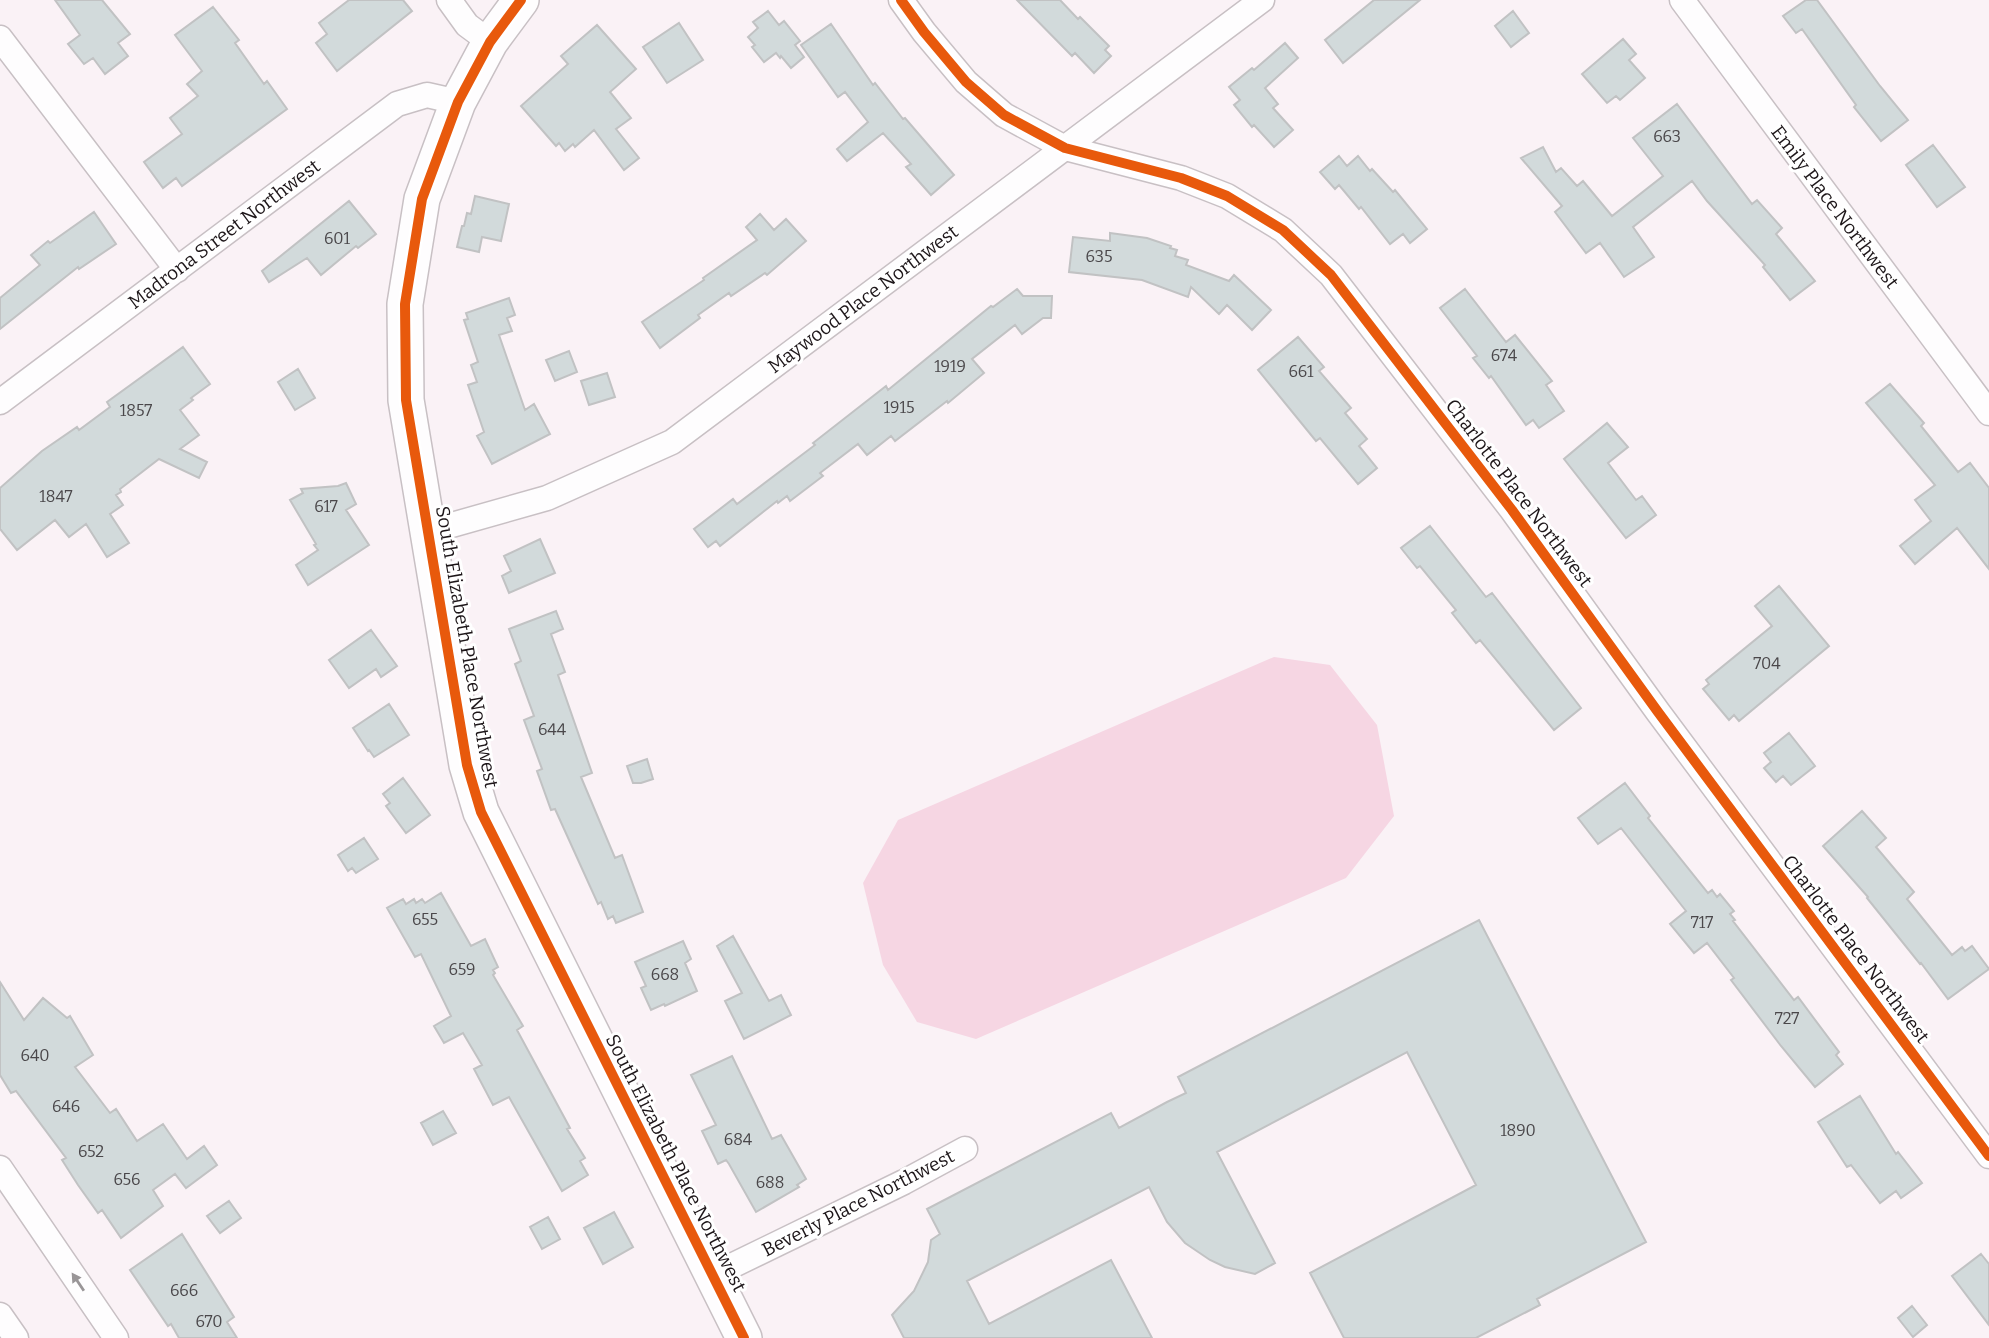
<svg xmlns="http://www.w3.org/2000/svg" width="1989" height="1338" font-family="Bitter,serif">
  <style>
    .pitch { fill: #f6d6e3 }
    .building { fill: #d2dadb; stroke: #c1c2c3; stroke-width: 2 }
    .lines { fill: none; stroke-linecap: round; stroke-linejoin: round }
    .street-casing { stroke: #c8c0c4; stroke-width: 27 }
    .secondary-casing { stroke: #c8c0c4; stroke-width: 38 }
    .street { stroke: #fefdfe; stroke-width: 24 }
    .secondary { stroke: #fefdfe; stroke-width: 35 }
    .cycleway-casing { stroke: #fff; stroke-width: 15 }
    .cycleway { stroke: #e8590c; stroke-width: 10 }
    .oneway { fill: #999597 }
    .labels { text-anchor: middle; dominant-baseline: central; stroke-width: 6; stroke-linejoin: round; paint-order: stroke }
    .number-label { font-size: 16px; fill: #4a474a }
    .street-label { font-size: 19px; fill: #1d1619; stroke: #fff }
  </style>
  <rect width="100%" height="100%" fill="#faf2f6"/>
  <path class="pitch" d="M1274 657 1330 665 1377 725 1394 816 1346 878 976 1039 917 1022 883 965 863 883 898 820Z"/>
  <path class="building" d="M55 0H102L130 34 118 43 128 56 105 74 93 58 84 64 68 44 80 35Z
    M349 0H403L412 11 337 71 316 43 327 34 319 23Z
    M1017 0H1060L1078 19 1080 17 1109 46 1105 50 1111 56 1094 73 1075 53 1072 56Z
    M1374 0H1420L1343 63 1325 40Z
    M1806 0H1817L1880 86 1908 120 1881 141 1854 107 1856 105 1802 29 1796 33 1783 16Z
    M213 7 239 40 235 43 264 84 267 81 287 109 182 186 176 178 163 188 144 162 182 134 170 118 198 96 187 84 202 71 175 35Z
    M768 11 779 25 784 21 800 41 795 45 804 57 791 68 781 56 780 58 776 53 764 62 752 47 755 45 748 37 758 28 753 22Z
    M1513 11 1529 33 1511 47 1495 26Z
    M679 23 703 60 667 83 643 47Z
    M831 24 873 85 875 83 903 119 905 118 954 175 931 195 906 167 911 164 883 133 847 161 837 149 868 122 845 92 838 97 801 45Z
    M597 25 636 69 610 92 631 118 616 129 639 158 624 170 594 130 575 147 573 144 565 151 559 143 556 146 521 106 568 64 561 56Z
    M1623 39 1636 54 1629 60 1645 78 1620 100 1616 96 1607 103 1582 74Z
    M1285 43 1298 58 1265 88 1278 104 1273 108 1293 130 1274 147 1254 125 1252 127 1234 105 1240 100 1229 87 1252 68 1254 70Z
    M1677 104 1752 204 1757 200 1782 228 1776 234 1815 281 1790 300 1763 267 1765 265 1707 201 1692 181 1633 227 1654 257 1624 277 1600 243 1586 253 1555 212 1562 206 1521 158 1543 147 1556 172 1561 168 1577 186 1583 181 1612 216 1663 176 1633 138Z
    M1933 145 1965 187 1937 207 1906 165Z
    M1339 156 1347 166 1358 156 1370 171 1372 169 1393 192 1395 190 1427 229 1410 243 1403 234 1390 244 1361 207 1359 209 1339 185 1335 189 1320 172Z
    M475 196 509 204 501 241 482 237 479 252 457 247 462 226H464L467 213 471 214Z
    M349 201 376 234 358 248 356 246 321 275 307 258 269 282 262 271Z
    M94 212 116 244 79 269 78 267 0 329V298L40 265 31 255 48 241 50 243Z
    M760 214 774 230 786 219 806 241 767 275 765 273 731 296 729 293 698 315 700 318 660 348 642 322 704 280 703 278 757 240 746 227Z
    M1110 233 1147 238 1171 246 1170 248 1177 250 1175 256 1188 260 1186 265 1229 281 1234 275 1271 310 1252 330 1227 305 1219 314 1191 287 1188 297 1142 280 1069 272 1073 237 1110 241Z
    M1017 289 1023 296H1052L1051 318H1043L1022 334 1015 325 972 359 984 373 948 403 947 401 895 441 891 436 867 455 858 444 820 473 823 476 790 501 787 496 778 503 777 501 720 546 716 541 708 547 694 529 733 499 737 504 815 445 813 443 886 386 888 390 991 306 993 307Z
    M1465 289 1506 342 1515 335 1552 381 1546 385 1564 411 1539 428 1533 420 1526 425 1491 376 1489 378 1473 358 1477 356 1440 308Z
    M509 298 515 315 507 318 512 331 499 335 525 410 534 404 550 434 492 464 477 436 484 432 468 385 477 382 471 365 478 362 464 320 468 319 466 313Z
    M1298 337 1324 367 1319 371 1351 408 1345 413 1367 439 1359 446 1377 468 1358 484 1320 438 1316 441 1258 370Z
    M183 347 210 384 191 398 193 400 180 410 199 435 180 449 207 462 199 478 159 459 120 489 121 492 116 495 123 505 110 514 129 543 107 557 86 524 69 537 55 520 17 550 0 529V488L42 451 77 427 79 430 110 407 107 402Z
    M569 351 577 372 555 381 546 360Z
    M298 369 315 398 295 410 278 382Z
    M607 373 615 397 589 405 581 381Z
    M1890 384 1924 423 1921 426 1958 472 1970 463 1989 488V569L1957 528 1915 564 1900 546 1931 521 1915 500 1935 485 1866 403Z
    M1607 423 1628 447 1608 463 1636 500 1642 496 1656 515 1626 538 1564 459Z
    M346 483 356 504 346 510 369 545 308 585 296 565 318 550 314 545 316 544 290 500 303 493 301 489 338 486Z
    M1430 526 1486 597 1492 593 1581 708 1554 730 1480 640 1476 643 1452 613 1456 610 1420 566 1417 568 1401 548Z
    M540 539 555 573 509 593 502 576 511 571 504 556Z
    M1779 586 1829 646 1739 721 1734 715 1729 720 1703 689 1709 684 1706 680 1772 626 1755 606Z
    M556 611 563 629 551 634 565 672 558 675 592 773 581 777 615 858 622 855 643 912 616 923 613 916 608 919 601 902 598 904 555 809 551 810 537 771 542 769 524 720 534 716 515 664 521 661 509 629Z
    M371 630 397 666 381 677 376 669 349 688 329 660Z
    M389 704 409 735 374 757 369 750 368 751 353 728Z
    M1789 733 1815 766 1791 785 1783 776 1776 782 1764 768 1771 762 1764 753Z
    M647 759 653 779 641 783H633L627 766Z
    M403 778 430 815 406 833 386 806 390 803 383 794Z
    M1625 783 1650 816 1648 818 1708 893 1712 890 1717 897 1720 894 1734 911 1730 914 1735 920 1733 921 1794 1000 1798 997 1839 1052 1836 1055 1843 1064 1815 1087 1781 1046 1731 980 1734 978 1707 943 1694 953 1670 924 1686 911 1621 828 1598 844 1578 818Z
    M1862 811 1886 838 1876 847 1914 892 1907 899 1952 955 1962 947 1965 951 1972 946 1989 969 1948 999 1921 963 1920 964 1867 898 1868 897 1823 846Z
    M364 838 378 859 356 873 352 868 348 871 338 855Z
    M441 893 471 946 485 939 498 967 493 970 495 973 493 975 523 1026 517 1030 570 1128 567 1129 585 1158 580 1161 588 1175 562 1191 509 1097 493 1105 474 1069 482 1065 463 1033 444 1043 434 1026 451 1016 421 954 415 957 387 908 403 899 406 904 414 899 416 903 422 899 425 903Z
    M1479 920 1646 1242 1537 1299 1540 1305 1476 1338H1344L1310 1273 1476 1185 1407 1052 1217 1152 1275 1263 1255 1274 1225 1267 1210 1260 1185 1243 1167 1222 1149 1187 967 1281 989 1324 1111 1260 1152 1338H904L892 1315 914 1291 928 1262 931 1240 940 1234 927 1209 1111 1113 1119 1128 1167 1102 1186 1093 1178 1077Z
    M733 936 769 1001 781 995 791 1015 744 1039 725 1001 742 993 717 946Z
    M683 941 691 959 685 963 697 991 665 1006 664 1004 651 1010 641 988 646 986 635 962Z
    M0 982 24 1020 43 998 67 1018 70 1016 93 1055 75 1067 110 1113 116 1109 137 1141 163 1124 187 1159 204 1146 217 1165 186 1188 175 1174 153 1190 163 1206 121 1238 102 1210 98 1213 78 1185 62 1160 66 1158 16 1091 11 1093 0 1075Z
    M732 1056 772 1139 781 1135 806 1179 797 1185 799 1187 756 1212 729 1164 726 1160 718 1164 702 1131 716 1125 691 1075Z
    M1860 1096 1896 1154 1898 1152 1922 1183 1901 1198 1896 1191 1880 1203 1851 1165 1847 1167 1818 1122Z
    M443 1111 456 1133 433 1145 421 1123Z
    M229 1201 241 1218 220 1233 207 1216Z
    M614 1212 633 1247 603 1264 584 1228Z
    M548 1217 560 1239 542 1249 530 1227Z
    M182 1234 234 1317 227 1322 237 1338H179L171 1324 168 1326 130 1270Z
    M1981 1254 1989 1264V1325L1952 1276Z
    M1912 1306 1927 1325 1913 1337 1898 1318Z"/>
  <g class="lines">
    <defs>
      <path id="street" d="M449 0 467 25 490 42
        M901 0 924 32 966 82 1004 115 1065 148 1181 178 1227 196 1283 230 1331 275 1512 510 1658 712 1989 1156
        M1682 0 1989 413
        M0 38 177 270
        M0 402 397 104 427 95 458 102
        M427 532 547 498 672 442 1262 0
        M0 1168 116 1338
        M713 1275 904 1182 965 1149
        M0 1315 16 1338"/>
      <path id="secondary" d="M521 0 490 42 458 102 422 199 405 304 406 400 467 765 481 812 744 1338"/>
    </defs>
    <use href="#street" class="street-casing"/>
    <use href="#secondary" class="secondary-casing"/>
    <use href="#street" class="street"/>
    <use href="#secondary" class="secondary"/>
    <defs>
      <path id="cycleway" d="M521 0 490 42 458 102 422 199 405 304 406 400 467 765 481 812 744 1338
        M901 0 924 32 966 82 1004 115 1065 148 1181 178 1227 196 1283 230 1331 275 1512 510 1658 712 1989 1156"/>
    </defs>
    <use href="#cycleway" class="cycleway-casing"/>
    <use href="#cycleway" class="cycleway"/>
  </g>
  <defs><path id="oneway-solid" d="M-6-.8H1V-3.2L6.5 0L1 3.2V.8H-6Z" transform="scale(1.75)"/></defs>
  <use class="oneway" href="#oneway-solid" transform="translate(78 1282) rotate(-124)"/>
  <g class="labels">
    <g class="number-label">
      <text x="1667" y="136">663</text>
      <text x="337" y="238">601</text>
      <text x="1099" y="256">635</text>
      <text x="1504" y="355">674</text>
      <text x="950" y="366">1919</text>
      <text x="1301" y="371">661</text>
      <text x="899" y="407">1915</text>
      <text x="136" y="410">1857</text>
      <text x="56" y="496">1847</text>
      <text x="326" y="506">617</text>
      <text x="1767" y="663">704</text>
      <text x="552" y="729">644</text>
      <text x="425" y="919">655</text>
      <text x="1702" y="922">717</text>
      <text x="462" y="969">659</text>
      <text x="665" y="974">668</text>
      <text x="1787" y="1018">727</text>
      <text x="35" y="1055">640</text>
      <text x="66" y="1106">646</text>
      <text x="1518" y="1130">1890</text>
      <text x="738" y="1139">684</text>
      <text x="91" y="1151">652</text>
      <text x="127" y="1179">656</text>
      <text x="770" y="1182">688</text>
      <text x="184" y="1290">666</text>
      <text x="209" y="1321">670</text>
    </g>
    <g class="street-label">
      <text transform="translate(1835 207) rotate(53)">Emily Place Northwest</text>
      <text transform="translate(224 234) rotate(-37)">Madrona Street Northwest</text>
      <text transform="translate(863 299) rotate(-37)">Maywood Place Northwest</text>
      <text transform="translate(1519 493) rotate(53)">Charlotte Place Northwest</text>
      <text transform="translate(467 647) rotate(80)">South Elizabeth Place Northwest</text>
      <text transform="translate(1856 949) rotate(53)">Charlotte Place Northwest</text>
      <text transform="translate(676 1163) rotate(63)">South Elizabeth Place Northwest</text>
      <text transform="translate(858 1203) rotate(-27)">Beverly Place Northwest</text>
    </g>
  </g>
</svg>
